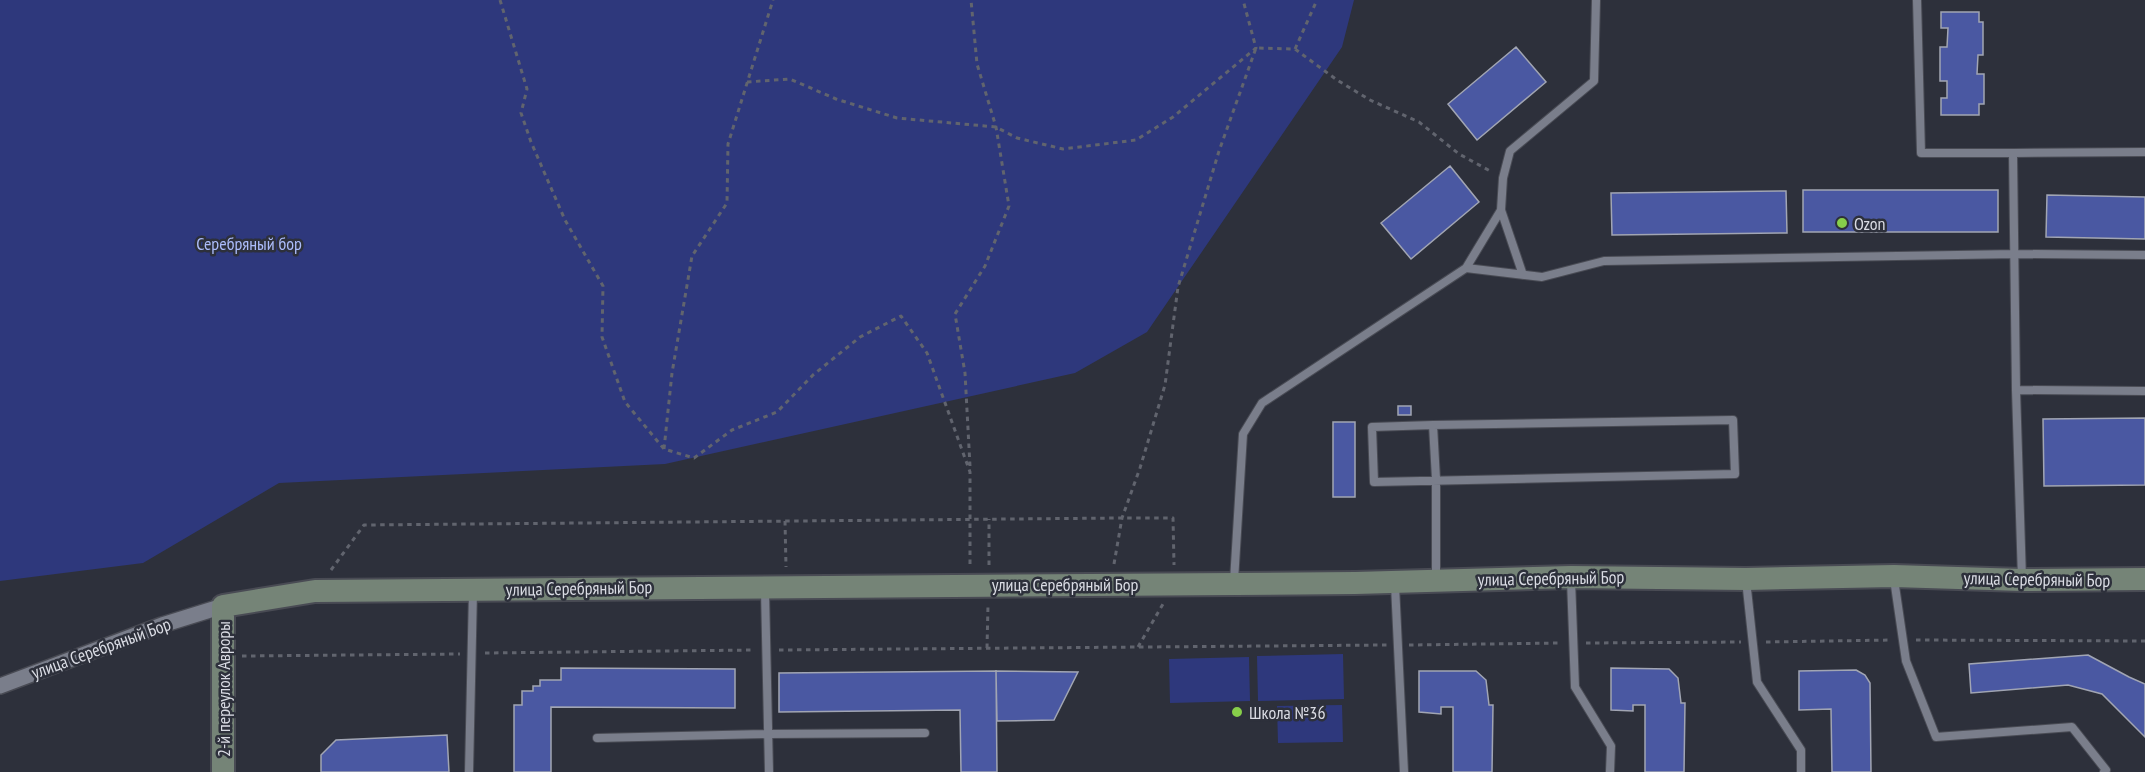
<svg xmlns="http://www.w3.org/2000/svg" width="2145" height="772" font-family="'PT Sans Narrow',sans-serif">
  <style>
    .green { fill: #2e387c }
    .building { fill: #4a58a2; stroke: #a1a5b3; stroke-width: 1.5 }
    .lines { fill: none; stroke-linecap: round; stroke-linejoin: round }
    .lane-casing { stroke: #494b54; stroke-width: 10 }
    .street-casing { stroke: #494b54; stroke-width: 18 }
    .secondary-casing { stroke: #494b54; stroke-width: 26 }
    .path { stroke: #61646e; stroke-width: 3; stroke-dasharray: 4.5 4.5; stroke-linecap: butt }
    .lane { stroke: #7a7e8b; stroke-width: 8 }
    .street { stroke: #7a7e8b; stroke-width: 15 }
    .secondary { stroke: #758477; stroke-width: 22 }
    .poi-dot { fill: #87cf4a; stroke: #2d303b; stroke-width: 2 }
    .labels { text-anchor: middle; dominant-baseline: central; stroke-width: 5; stroke-linejoin: round; paint-order: stroke }
    .poi-label { font-size: 18px; fill: #dadce4; stroke: #2d303b; text-anchor: start }
    .park-label { font-size: 18px; fill: #acbcfa; stroke: #2d303b }
    .street-label { font-size: 18px; fill: #dadce4; stroke: #2d303b }
  </style>
  <rect width="100%" height="100%" fill="#2d303b"/>
  <path class="green" d="M0 0H1354L1342 47 1147 332 1075 373 665 464 279 483 143 563 0 581Z
    M1343 654 1344 699 1258 701 1257 656Z
    M1249 657 1250 701 1170 703 1169 659Z
    M1342 705 1343 742 1278 743 1277 706Z"/>
  <path class="building" d="M1941 12H1979V22H1983V55H1978L1977 74H1984V104H1979V115H1941V98H1947V81H1940V47H1947L1948 28H1941Z
    M1516 47 1546 82 1477 140 1448 104Z
    M1450 166 1479 202 1411 259 1381 223Z
    M1803 190H1998V232H1803Z
    M1786 191 1787 233 1612 235 1611 193Z
    M2047 195 2145 197V239L2046 237Z
    M1398 406H1411V415H1398Z
    M2145 418V485L2044 486 2043 419Z
    M1333 422H1355V497H1333Z
    M2088 655 2129 677 2145 684V737L2102 694 2068 685 1971 693 1969 664Z
    M561 668 735 669V708L551 707V772H514V705H522V691H533V686H540V680H561Z
    M1611 668 1669 669 1678 678 1681 703H1685L1684 772H1645V705H1633V711L1611 710Z
    M1856 670 1865 675 1870 683 1871 772H1832L1831 709 1799 710V671Z
    M996 671 997 772H961L960 710 779 712V673Z
    M996 671 1078 672 1054 720 997 721Z
    M1419 671H1476L1486 680 1489 705H1493L1492 772H1453V707H1441V714L1419 712Z
    M447 735 449 772H321V755L336 740Z"/>
  <g class="lines">
    <defs>
      <path id="lane" d="M1917 0 1921 153H2013
        M1466 268 1542 277 1604 261 2016 254 2145 255
        M1523 275 1501 210 1503 178 1510 151 1594 81 1596 0
        M2016 390 2145 391
        M1433 425 1372 427 1374 482 1735 474 1733 420 1433 425 1436 479V578
        M1894 579 1906 661 1936 737 2072 727 2106 770 2104 772
        M2022 579 2016 390 2013 153 2145 152
        M1571 580 1575 687 1611 746 1610 772
        M1746 580 1757 682 1801 750V772
        M1234 581 1243 434 1262 403 1466 268 1501 210
        M1395 585 1404 772
        M765 591 769 772
        M597 738 768 734 925 733
        M469 772 473 591"/>
      <path id="street" d="M0 686 162 625 223 606"/>
      <path id="secondary" d="M223 772V606L315 591 1355 583 1571 577 1746 579 1894 576 2022 580 2145 579"/>
    </defs>
    <use href="#lane" class="lane-casing"/>
    <use href="#street" class="street-casing"/>
    <use href="#secondary" class="secondary-casing"/>
    <path class="path" d="M500 0 527 89 521 113 531 142 565 220 603 286 602 337 625 402 664 449 694 458 732 430 777 412 813 375 860 337 901 316 927 353 970 472V566
      M1295 49 1317 0
      M747 82 790 79 836 99 897 118 996 127 1017 138 1063 149 1136 140 1173 117 1256 48 1243 0
      M664 449 672 373 692 256 727 203 728 144 773 0
      M970 466 965 373 955 314 985 266 1009 206 996 127 977 64 971 0
      M785 521 786 567
      M1114 564 1122 518 1140 468 1165 385 1178 287 1219 151 1256 48 1295 49 1337 80 1370 100 1419 122 1459 154 1492 172
      M989 565V519
      M331 570 364 525 1122 518H1173L1174 565
      M1916 640 2145 641
      M1766 642 1891 640
      M1586 643 1741 642
      M1409 645 1561 643
      M1138 647 1163 604
      M987 648 988 605
      M779 650 1387 645
      M485 653 754 650
      M242 656 460 654"/>
    <use href="#lane" class="lane"/>
    <use href="#street" class="street"/>
    <use href="#secondary" class="secondary"/>
  </g>
  <g class="poi-dot">
    <circle cx="1842" cy="223" r="6"/>
    <circle cx="1237" cy="712" r="6"/>
  </g>
  <g class="labels">
    <g class="poi-label">
      <text x="1854" y="223">Ozon</text>
      <text x="1249" y="712">Школа №36</text>
    </g>
    <g class="park-label">
      <text x="249" y="243">Серебряный бор</text>
    </g>
    <g class="street-label">
      <text transform="translate(1551 578) rotate(-1)">улица Серебряный Бор</text>
      <text transform="translate(2037 579) rotate(1)">улица Серебряный Бор</text>
      <text x="1065" y="584">улица Серебряный Бор</text>
      <text transform="translate(579 588) rotate(-1)">улица Серебряный Бор</text>
      <text transform="translate(101 648) rotate(-20)">улица Серебряный Бор</text>
      <text transform="translate(223 689) rotate(-90)">2-й переулок Авроры</text>
    </g>
  </g>
</svg>
